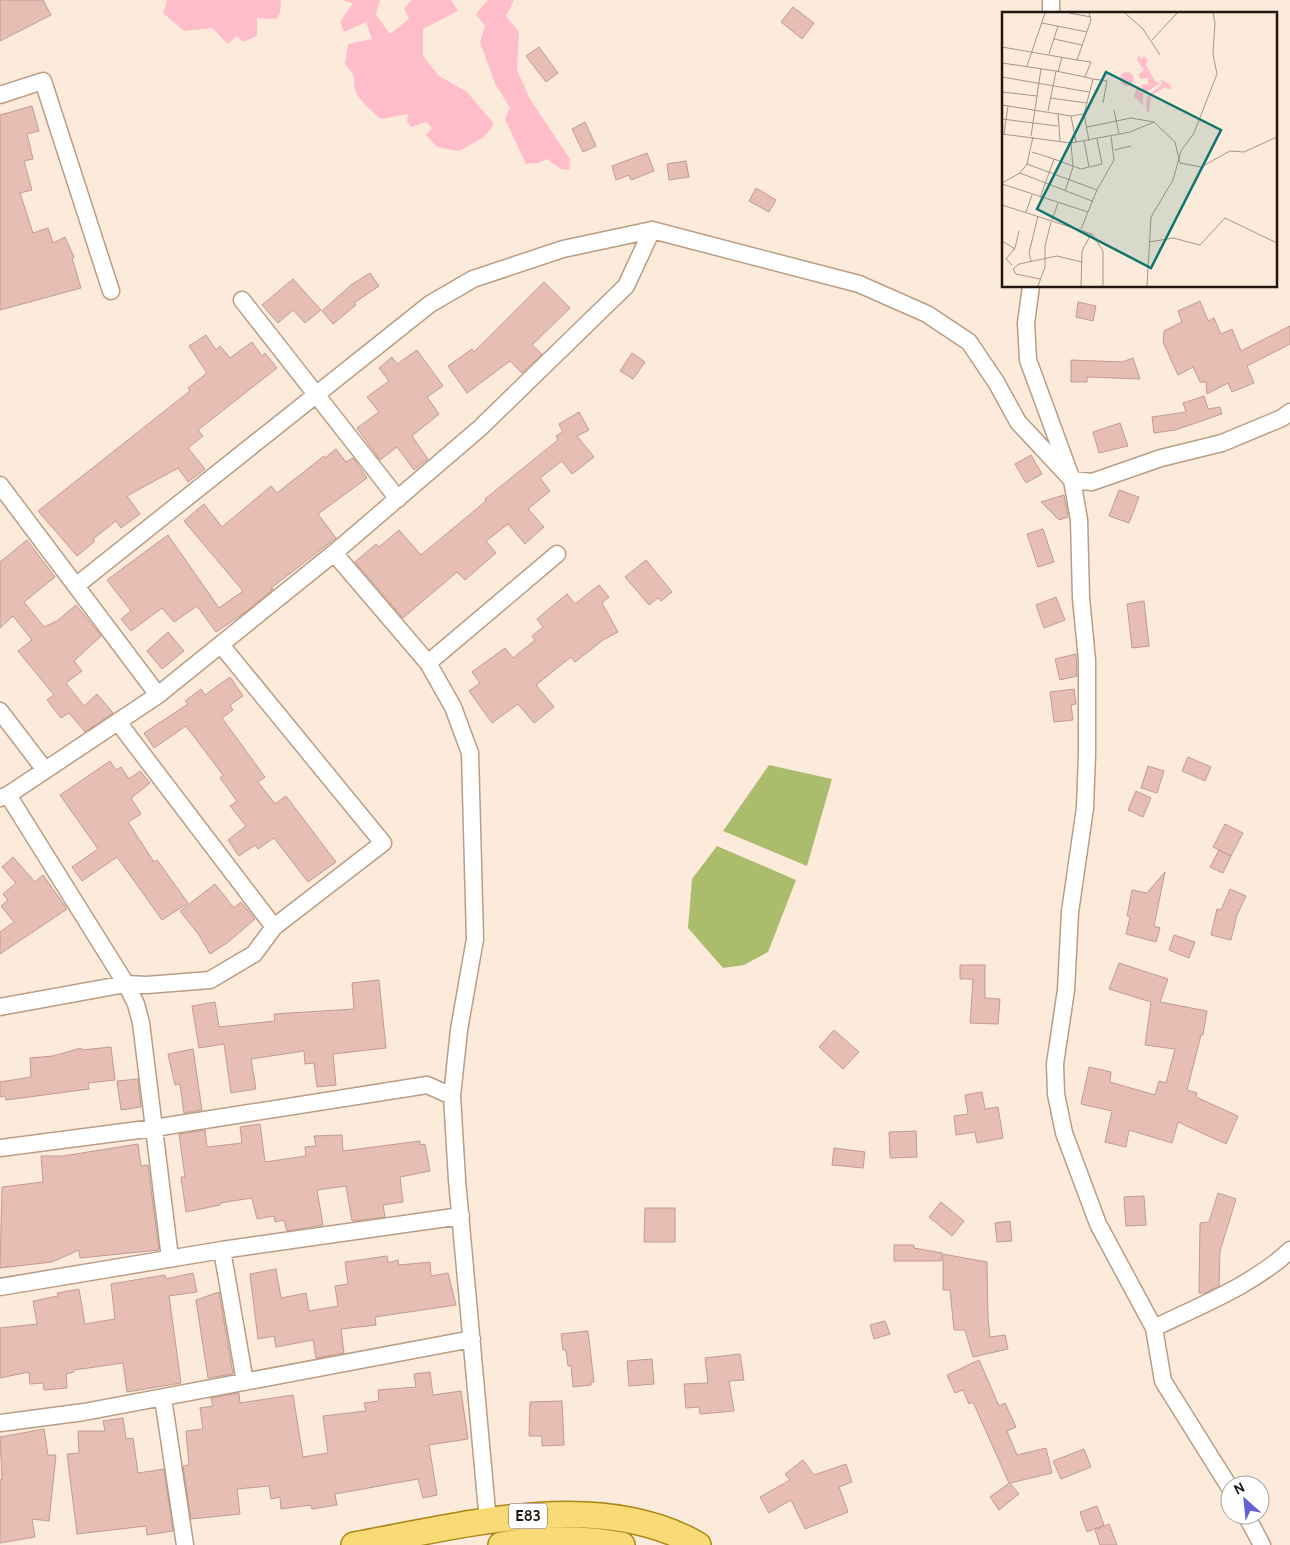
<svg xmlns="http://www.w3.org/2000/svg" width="1290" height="1545" font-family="Cabin,sans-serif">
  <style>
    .green { fill: #ffbdca }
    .water { fill: #acbc6d }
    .building { fill: #e6beb4; stroke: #c19b92 }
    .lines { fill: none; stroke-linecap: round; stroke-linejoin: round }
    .minor-casing { stroke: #ba9d85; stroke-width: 19 }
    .primary-casing { stroke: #aa8616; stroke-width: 28 }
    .minor { stroke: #fff; stroke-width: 16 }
    .primary { stroke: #f8da76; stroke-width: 25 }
    .labels { text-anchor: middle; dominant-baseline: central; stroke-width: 4; stroke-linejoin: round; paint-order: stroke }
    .shield { fill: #fff; stroke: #645d56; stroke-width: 1 }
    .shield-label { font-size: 15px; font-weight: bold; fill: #22170e }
    .inset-road { fill: none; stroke: #a59689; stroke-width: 1 }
    .view { fill: #0f766e; fill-opacity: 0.15; stroke: #0f766e; stroke-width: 2.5 }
    .inset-edge { fill: none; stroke: #22170e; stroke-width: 2.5 }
  </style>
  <rect width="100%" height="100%" fill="#fceadb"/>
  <path class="green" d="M167 0H281L280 13 276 19 257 18V36L243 42 237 36 228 44 212 28 184 31 163 13Z
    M342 0H380L376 15 390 34 409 19 404 8 412 0H451L458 11 423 29V56L439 76 467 92 494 124 484 137 459 151 437 147 426 135 432 128 426 122 411 127 407 121 408 114 381 119C373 112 360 102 356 92 351 77 360 81 345 64L348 44 372 39 366 22 344 32 340 22 353 3Z
    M488 0H514L506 16 519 32 517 70 530 99 570 159 569 170 561 169 547 159 538 163 526 164 505 119 510 108 495 83 480 42 485 26 476 14Z"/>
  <path class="water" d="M769 765 832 779 807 866 723 831Z
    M717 846 796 880 768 952 744 965 723 968 688 928 692 879Z"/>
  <path class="building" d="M0 0H43L51 15 0 41Z
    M793 7 814 23 802 39 781 22Z
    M539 47 558 73 546 82 526 56Z
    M32 106 39 131 27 134 33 159 24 161 32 190 20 193 33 233 48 228 53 243 65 237 74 257 72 258 81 288 0 310V115Z
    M585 122 596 146 583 152 572 129Z
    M647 153 654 171 631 180 629 175 616 180 612 166Z
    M686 161 689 177 669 180 667 164Z
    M756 188 776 200 769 212 749 201Z
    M370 273 379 286 354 303 356 305 333 324 322 311 351 285Z
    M293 279 321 310 305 323 293 310 278 323 262 305Z
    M544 282 570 308 532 345 542 354 522 373 510 361 467 393 448 366 472 349 474 352Z
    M1200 301 1208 321 1214 318 1221 334 1232 329 1241 351 1290 326V344L1247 366 1254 383 1232 392 1228 383 1207 394 1206 382H1200L1193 367 1178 375 1163 342 1164 331 1182 322 1178 311Z
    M1078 302 1096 306 1093 321 1076 317Z
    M206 335 216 350 220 346 230 358 252 342 262 356 265 353 277 368 198 430 203 436 188 448 205 469 188 482 178 468 127 496 140 514 121 528 116 521 93 539 95 541 77 556 38 511 190 391 188 388 207 373 189 346Z
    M417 350 443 386 427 397 439 414 412 436 428 459 414 470 397 447 380 460 357 428 379 412 367 397 389 381 379 368 392 357 397 364Z
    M632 353 645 362 633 379 620 371Z
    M1133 358 1140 379 1087 377V382H1071V360L1122 362Z
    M1204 396 1208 409 1220 407 1222 414 1175 430 1154 433 1152 417 1186 412 1183 403Z
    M579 412 589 430 577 436 594 457 572 474 562 461 540 478 550 491 528 509 544 527 525 544 508 524 486 541 496 553 465 580 457 572 403 618 355 562 376 544 379 547 399 530 421 555 486 501 485 499 558 440 556 436 563 432 559 424Z
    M1120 423 1128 446 1099 453 1093 432Z
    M336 449 346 462 353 458 367 478 318 514 336 538 271 588 273 589 247 611 216 632 197 606 174 622 162 608 131 631 121 619 131 611 107 580 168 535 219 608 243 591 184 521 204 504 222 527 271 486 277 493 324 456 325 458Z
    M1031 455 1042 474 1026 483 1015 464Z
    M1119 490 1139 497 1129 523 1109 516Z
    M1064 495 1068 517 1059 520 1041 502Z
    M1043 529 1054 562 1038 567 1027 534Z
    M27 540 55 577 24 602 44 627 57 621 76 605 101 636 74 661 82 671 66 683 84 706 97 694 113 713 85 732 69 713 61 718 47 700 54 695 18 651 32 640 13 616 0 628V562Z
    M646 560 672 592 661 601 658 598 649 605 625 577Z
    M599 585 609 597 602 603 618 632 603 640 575 662 571 657 536 685 554 707 534 723 518 704 492 723 469 691 480 683 472 672 505 648 513 658 535 640 532 636 543 627 537 619 567 594 575 604Z
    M1056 597 1065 620 1044 628 1036 605Z
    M1144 601 1149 646 1132 648 1127 604Z
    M168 632 184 651 162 669 147 651Z
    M1076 654 1077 676 1060 680 1055 659Z
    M230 677 243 696 230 705 233 710 222 718 265 777 258 782 275 804 286 796 336 862 308 882 274 838 258 849 255 845 239 856 228 840 246 826 230 806 237 801 220 778 223 775 186 726 154 748 144 733 188 704 185 701 201 689 205 695Z
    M1074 689 1076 704 1071 705 1073 720 1054 722 1050 692Z
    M1188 757 1211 767 1205 781 1182 771Z
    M110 761 116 770 121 767 129 779 140 771 150 783 131 798 141 814 128 822 154 862 157 860 188 903 162 920 117 857 82 881 72 867 98 849 60 795Z
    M1148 766 1164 771 1157 793 1141 788Z
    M1136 791 1151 798 1143 817 1128 810Z
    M1225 824 1243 833 1231 856 1213 847Z
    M1219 850 1231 856 1223 873 1210 867Z
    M13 857 35 882 43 875 67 909 0 954V932L14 922 1 906 8 900 3 894 16 883 2 867Z
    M1165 872 1154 926 1160 928 1156 942 1126 934 1130 917 1127 916 1132 890 1147 893Z
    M215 884 234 908 241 902 255 919 227 943 210 954 199 935 180 911Z
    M1230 889 1246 896 1237 915 1231 940 1211 935 1217 909 1221 910Z
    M1174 935 1195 942 1189 958 1169 950Z
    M1119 963 1168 979 1160 1002 1207 1011 1203 1035H1201L1187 1090 1197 1093 1196 1097 1238 1116 1226 1144 1178 1122 1172 1143 1129 1130 1126 1147 1105 1142 1112 1111 1081 1104 1089 1067 1111 1072 1110 1082 1155 1095 1159 1081 1166 1083 1175 1049 1145 1045 1151 1002 1109 989Z
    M960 965H985V998L1000 999 998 1024 970 1023 973 979H960Z
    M379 980 386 1048 333 1054 336 1085 317 1087 314 1063 305 1064 304 1051 251 1059 256 1089 231 1093 224 1044 199 1048 192 1006 215 1002 219 1027 275 1021 274 1014 354 1009 352 983Z
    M834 1030 859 1052 843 1069 819 1047Z
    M111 1047 115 1080 88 1083 89 1089 6 1100 5 1096 0 1097V1082L31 1077 30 1058 53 1056 81 1048 82 1050Z
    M193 1049 202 1110 184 1113 180 1084 175 1085 168 1054Z
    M138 1079 141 1107 121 1110 117 1081Z
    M982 1092 985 1109 998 1107 1003 1138 977 1143 975 1132 956 1135 954 1116 968 1114 965 1095Z
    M260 1124 265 1162 306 1156 305 1147 316 1146 314 1136 342 1135 343 1151 420 1141V1145L425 1144 430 1171 400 1177 403 1202 383 1205 385 1217 352 1221 346 1186 317 1190 323 1225 287 1231 284 1220 275 1222 274 1216 257 1219 252 1198 220 1203V1205L186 1212 181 1177H185L179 1134 205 1130 207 1147 242 1143 240 1127Z
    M916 1131 917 1157 890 1158 889 1132Z
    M138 1144 141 1166 148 1165 159 1250 80 1258 79 1250 52 1262 0 1268 2 1187 43 1182 41 1156H63Z
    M834 1148 865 1152 863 1168 832 1165Z
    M1218 1193 1236 1199 1220 1251 1219 1286 1205 1293H1199L1200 1223 1209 1222Z
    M1144 1196 1146 1225 1126 1226 1124 1197Z
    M941 1202 964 1221 952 1236 929 1217Z
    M645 1208H675V1242H644Z
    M1010 1221 1012 1241 997 1242 995 1223Z
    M894 1245H914V1248L942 1253 941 1261H894Z
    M943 1254 987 1262 988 1317 990 1337 1005 1335 1008 1349 973 1357 965 1330H954L950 1290H943Z
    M387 1256 388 1263 398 1260 399 1265 430 1262 431 1276 448 1273 456 1305 375 1317 376 1325 341 1329 344 1353 316 1358 313 1340 276 1347 274 1336 258 1339 250 1274 276 1269 281 1298 306 1293 309 1311 338 1306 335 1286 348 1284 345 1262Z
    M193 1273 197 1292 169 1296 181 1383 127 1392 123 1363 74 1370V1372L66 1374 67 1388 44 1390 43 1383 30 1384 29 1372 0 1378V1328L37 1324 33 1301 58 1296 57 1293 79 1289 85 1324 115 1319 111 1284 165 1275 166 1279Z
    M219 1292 233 1374 208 1378 196 1300Z
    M885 1321 890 1334 874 1339 870 1325Z
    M588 1331 594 1382H591V1385L573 1387 571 1365 568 1366 566 1350H563L561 1334Z
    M740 1354 744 1380 729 1381 734 1411 700 1414 699 1407 686 1408 684 1384 708 1383 705 1358Z
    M652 1359 654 1384 629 1386 627 1361Z
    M979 1360 999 1406 1005 1403 1016 1427 1007 1431 1017 1455 1046 1448 1052 1473 1010 1483 1019 1494 999 1510 990 1497 1009 1483 973 1402 969 1404 963 1390 955 1393 947 1375Z
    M430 1372 433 1395 461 1391 468 1439 429 1445 437 1495 423 1498 418 1479 335 1494 337 1505 312 1509 311 1505 281 1509 280 1497 271 1499 269 1486 237 1489 240 1514 191 1519 183 1466 189 1465 186 1431 203 1429 200 1408 213 1406 211 1398 239 1393 240 1403 293 1395 303 1457 328 1453 323 1416 366 1411 364 1403 379 1401 378 1390 416 1387 414 1374Z
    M562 1401 564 1445 542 1446V1436H529L530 1402Z
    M123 1418 126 1439 133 1438 138 1473 164 1469 173 1531 147 1535 146 1526 77 1534 67 1454 79 1453 78 1431H105L103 1421Z
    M44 1429 48 1455H56L49 1521 32 1519 35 1537 0 1543V1480L2 1479 0 1437Z
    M1084 1449 1091 1467 1061 1479 1053 1461Z
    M803 1460 814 1475 846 1464 852 1482 839 1487 848 1512 805 1529 791 1500 769 1513 760 1497 790 1480 785 1474Z
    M1097 1506 1104 1525 1087 1532 1080 1512Z
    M1109 1524 1117 1545H1100L1095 1530Z"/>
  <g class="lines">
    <defs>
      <path id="minor" d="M1051 0V14
        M0 95 43 81 111 291
        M1031 286 1026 323 1028 360 1072 480 1079 520 1081 598 1087 660V754L1085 808 1070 912 1066 990 1055 1064 1056 1094 1064 1133 1098 1224 1154 1328 1163 1381 1230 1488
        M242 300 398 499
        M0 485 158 695
        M334 553 428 663 453 707 470 753 475 939 459 1030 452 1096 457 1180 488 1522
        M77 585 430 304 473 279 563 249 652 230
        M221 645 383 843 274 927
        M428 663 557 554
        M0 711 45 770
        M8 795 126 984 136 1004 141 1023 170 1258
        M0 798 8 795 158 695 334 553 480 428 626 286 652 230 859 284 927 314 969 342 996 382 1018 422 1072 480 1092 482 1161 458 1222 443 1282 418 1290 412
        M0 1007 126 984 147 985 210 980 254 954 274 927 118 722
        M0 1148 154 1128 427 1085 452 1096
        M222 1250 245 1382
        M0 1287 222 1250 461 1216
        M1154 1328C1199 1306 1255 1284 1290 1250
        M163 1398 185 1545
        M0 1423 84 1412 472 1339
        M1246 1515 1262 1545"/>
      <path id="primary" d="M354 1545C460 1526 599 1487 698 1545
        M501 1545C542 1538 581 1538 622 1545"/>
    </defs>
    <use href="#minor" class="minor-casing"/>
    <use href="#primary" class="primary-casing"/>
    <use href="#minor" class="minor"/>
    <use href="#primary" class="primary"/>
  </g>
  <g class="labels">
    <rect class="shield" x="509" y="1503.5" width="38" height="25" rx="4"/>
    <g class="shield-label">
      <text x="528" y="1516">E83</text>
    </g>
  </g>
  <g transform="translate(1002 12)">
    <rect width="275" height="275" fill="#fceadb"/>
    <path d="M137 43 139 47 142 44 145 47 144 53 153 69 158 71 141 82V94L132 84 136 74 139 76 138 81 141 79 139 73 147 72 145 66 138 67 137 62 142 58 135 48ZM118 67a7 7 0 1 1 14 0a7 7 0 1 1-14 0ZM158 67 168 72 169 77 161 76 149 84 147 101 144 98 145 85 160 72Z" fill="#ffbdca"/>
    <path class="inset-road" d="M67 1 89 5M123 1 141 17 158 43M40 11 85 20M52 27 80 33M150 28 175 1M0 35 75 48M47 42 56 14M0 51 54 59M25 54 43 1M56 60 60 45M0 65 87 80M91 67 105 69 101 91M0 80 35 84M48 86 85 91M0 93 69 104 82 102M112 98 117 122M46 99 54 59 83 65M56 101 58 129M69 104 74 130M0 107 56 114M85 115 129 106 152 110M0 122 69 131 128 120 152 110 173 130 178 151 199 155 228 139 242 140 275 125M2 122 6 94M29 124 39 57M87 129 82 102 91 67 83 65 89 50 75 48 89 8 87 1M112 138 129 134M30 140 52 147 38 186M52 147 79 157 87 155 82 129M25 152 31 125M88 155 100 152 95 127M18 161 90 189M0 171 18 161 25 152 95 178M0 172 86 200M63 179 71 155 69 131M0 193 90 222 101 239V274M24 200 30 183M50 208 56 191M79 217 95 178 112 148 109 124M0 229 13 237M147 230 171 226 198 233 223 206 275 231M29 249 27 241 36 204M10 253 4 247 13 236 17 219M38 267 14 262 11 257 17 252 55 244 80 250M36 274 43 255V234L49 210M79 274 80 239 89 222M145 274 149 205 171 168 179 139 192 121 215 62 211 42 213 11 211 1"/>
    <path class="view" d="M104 60 219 118 149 256 35 197Z"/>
    <rect width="275" height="275" class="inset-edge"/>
  </g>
  <g transform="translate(1245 1500) rotate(333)"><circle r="24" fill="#ffffff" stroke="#a7a29f"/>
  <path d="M0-4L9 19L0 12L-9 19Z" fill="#6460d8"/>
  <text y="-8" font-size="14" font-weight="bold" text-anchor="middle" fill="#22170e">N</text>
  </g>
</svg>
